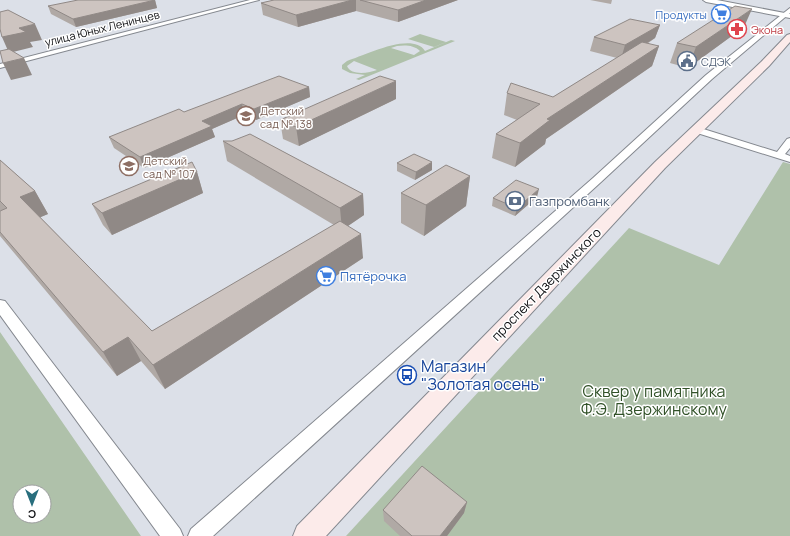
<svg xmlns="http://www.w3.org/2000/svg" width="790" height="536" font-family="Manrope,sans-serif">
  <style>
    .green { fill: #afc1aa; fill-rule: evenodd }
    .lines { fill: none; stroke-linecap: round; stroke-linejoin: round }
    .minor-casing { stroke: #84888f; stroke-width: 2 }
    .tertiary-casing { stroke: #84888f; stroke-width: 2 }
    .secondary-casing { stroke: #84888f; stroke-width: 2 }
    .minor { fill: #fff; fill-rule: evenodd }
    .tertiary { fill: #fff; fill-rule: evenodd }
    .secondary { fill: #fcebea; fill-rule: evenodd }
    .wall { fill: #b0a9a5 }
    .shaded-wall { fill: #908986 }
    .building { fill: #cdc4c0; stroke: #908986 }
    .labels { text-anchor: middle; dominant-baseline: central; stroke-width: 3; stroke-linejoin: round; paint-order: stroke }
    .far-shop-label { font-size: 11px; fill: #366cbe; stroke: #fff; text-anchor: end }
    .far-street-label { font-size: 11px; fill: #0d0e11; stroke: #fff }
    .far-health-label { font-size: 11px; fill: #be3a42; stroke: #fff; text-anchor: start }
    .far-service-label { font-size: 11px; fill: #4e5e75; stroke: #fff; text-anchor: start }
    .far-education-label { font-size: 11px; fill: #785e54; stroke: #fff; text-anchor: start }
    .service-label { font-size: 13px; fill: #4e5e75; stroke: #fff; text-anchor: start }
    .shop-label { font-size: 13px; fill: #366cbe; stroke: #fff; text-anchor: start }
    .street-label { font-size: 13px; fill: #0d0e11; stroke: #fff }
    .near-transit-label { font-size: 16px; fill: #164399; stroke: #fff; text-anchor: start }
    .near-park-label { font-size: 16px; fill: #315128; stroke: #fff }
  </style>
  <rect width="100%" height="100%" fill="#dce0e8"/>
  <path class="green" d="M420 34 446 42 434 47 408 39Z
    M451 40 455 41 359 80 356 79 365 75 350 73 342 69V65L347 61C364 56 412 31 425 51ZM397 46C405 45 414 45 420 51L414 55 391 48ZM354 61 377 70C369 73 351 76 347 66Z
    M783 162 790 164V536H346L629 228 719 265Z
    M0 332 141 536H0ZM20 492H44V516H20Z"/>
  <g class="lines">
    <defs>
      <path id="minor" d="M250 0H259L0 68V64Z
        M790 8V13L712 79 601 182 213 536H188L191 529 593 178 706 75Z
        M697 127 777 152 787 139 790 138V148L785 154 790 156V162L694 132 692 130 694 128Z
        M0 300 5 301 180 529 183 536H160L0 315Z"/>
      <path id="tertiary" d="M703 0H717L790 14V18L706 2Z"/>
      <path id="secondary" d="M790 34V42L769 66 665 168 326 536H293L297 526 655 162 761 62 787 35Z"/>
    </defs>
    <use href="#minor" class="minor-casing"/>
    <use href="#tertiary" class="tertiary-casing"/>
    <use href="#secondary" class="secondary-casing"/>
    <use href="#minor" class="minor"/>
    <use href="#tertiary" class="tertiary"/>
    <use href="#secondary" class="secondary"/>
  </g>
  <path class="wall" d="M155 0 157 8 76 27 51 14 48 6Z
    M274 0H458L398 22 356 11 298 27 263 15 261 3Z
    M590 0H612L611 4Z
    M660 25 655 38 647 44 659 46 652 66 546 139 545 144 515 167 492 158 496 134 517 120 504 115 507 93 553 97 617 58 590 51 594 37Z
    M744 27 688 68 670 63 677 43Z
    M309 87 310 97 256 120 244 115 212 129 215 137 144 168 114 148 109 137 184 112Z
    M396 99 299 146 283 139 280 120Z
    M223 141 363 194 364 215 348 226 363 258 165 389 141 361 117 376 0 236V211H1L0 210V160L35 191 48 214 40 217 152 331 334 225 227 161Z
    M397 163 432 170 415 180 397 171Z
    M197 172 203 193 112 235 103 225 92 204Z
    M470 176 466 206 424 236 401 223V193Z
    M537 197 515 216 492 206 493 198Z
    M467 502 464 513 447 536H400L384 521 383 510Z"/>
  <path class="shaded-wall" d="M155 0 157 8 76 27 73 19Z
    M352 0H356V11L298 27 296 15Z
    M426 0H458L398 22V10Z
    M752 9 744 27 688 68 696 47Z
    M35 24 42 40 30 42 33 47 9 53 2 37 19 28Z
    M660 25 655 38 621 59 625 45Z
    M659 46 652 66 546 139 545 144 515 167 520 143 547 119Z
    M24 58 32 75 11 80 3 63Z
    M396 81V99L299 146 296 127Z
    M309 87 310 97 256 120 254 109Z
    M242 104 244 115 212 129 215 137 144 168 140 157 202 121Z
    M432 162V170L415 180 416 172Z
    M197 172 203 193 112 235 102 213Z
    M470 176 466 206 424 236 426 205Z
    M539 189 537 197 515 216 517 208Z
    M35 191 48 214 34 220 20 197Z
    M363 194 364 215 342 230 340 208Z
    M361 234 363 258 165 389 153 365Z
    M128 337 141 361 117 376 103 352Z
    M467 502 464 513 447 536H440Z"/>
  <path class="building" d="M78 0H155L73 19 48 6Z
    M274 0H352L296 15 261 3Z
    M360 0H426L398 10Z
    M735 6 752 9 696 47 677 43Z
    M8 10 35 24 19 28 26 32 2 37 0 29V12Z
    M630 19 660 25 625 45 594 37Z
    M642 42 659 46 547 119 550 120 520 143 496 134 540 104 507 93 511 83 553 97Z
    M9 49 24 58 3 63 0 51Z
    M279 76 309 87 254 109 242 104 202 121 212 126 140 157 109 137 179 109 184 112Z
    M380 76 396 81 296 127 280 120Z
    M250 134 363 194 340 208 223 141H232Z
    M414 154 432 162 416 172 397 163Z
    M0 160 35 191 20 197 152 331 340 221 361 234 153 365 128 337 103 352 0 232V211L7 208 0 201Z
    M192 162 197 172 102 213 92 204Z
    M446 165 470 176 426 205 401 193Z
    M516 180 539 189 517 208 493 198Z
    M422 466 467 502 440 536H412L383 510Z"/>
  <defs>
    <symbol id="supermarket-ring" viewBox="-11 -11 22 22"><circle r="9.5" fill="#fff" stroke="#3f7fe0" stroke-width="1.5"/><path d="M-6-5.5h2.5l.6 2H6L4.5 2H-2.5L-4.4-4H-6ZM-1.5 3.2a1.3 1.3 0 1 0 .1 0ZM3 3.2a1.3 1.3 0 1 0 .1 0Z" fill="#3f7fe0"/></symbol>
    <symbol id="pharmacy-ring" viewBox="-11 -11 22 22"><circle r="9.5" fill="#fff" stroke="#e0444e" stroke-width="1.5"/><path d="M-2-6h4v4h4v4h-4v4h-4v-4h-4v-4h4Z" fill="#e0444e"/></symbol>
    <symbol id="civic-ring" viewBox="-11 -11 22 22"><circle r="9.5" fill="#fff" stroke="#5c6f8a" stroke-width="1.5"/><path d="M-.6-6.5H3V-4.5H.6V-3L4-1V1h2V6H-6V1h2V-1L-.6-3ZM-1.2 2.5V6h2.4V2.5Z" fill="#5c6f8a"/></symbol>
    <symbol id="school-ring" viewBox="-11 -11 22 22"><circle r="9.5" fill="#fff" stroke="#8d6e63" stroke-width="1.5"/><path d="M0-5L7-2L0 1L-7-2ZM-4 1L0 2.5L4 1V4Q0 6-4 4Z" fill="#8d6e63"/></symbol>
    <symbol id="bank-ring" viewBox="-11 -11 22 22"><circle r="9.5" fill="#fff" stroke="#5c6f8a" stroke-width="1.5"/><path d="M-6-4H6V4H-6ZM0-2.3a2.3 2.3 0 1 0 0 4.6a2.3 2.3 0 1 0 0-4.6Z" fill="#5c6f8a"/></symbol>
    <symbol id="bus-ring" viewBox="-11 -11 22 22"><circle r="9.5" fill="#fff" stroke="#1a4fb4" stroke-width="1.5"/><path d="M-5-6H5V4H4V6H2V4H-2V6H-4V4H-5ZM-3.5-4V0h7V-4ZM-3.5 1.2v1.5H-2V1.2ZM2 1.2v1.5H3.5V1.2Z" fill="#1a4fb4"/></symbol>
  </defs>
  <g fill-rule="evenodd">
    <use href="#supermarket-ring" x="710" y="3" width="22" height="22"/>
    <use href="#pharmacy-ring" x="726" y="18" width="22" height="22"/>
    <use href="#civic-ring" x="676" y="50" width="22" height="22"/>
    <use href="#school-ring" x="235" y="105" width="22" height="22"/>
    <use href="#school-ring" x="118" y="155" width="22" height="22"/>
    <use href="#bank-ring" x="504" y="190" width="22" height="22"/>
    <use href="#supermarket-ring" x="315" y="265" width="22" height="22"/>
    <use href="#bus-ring" x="396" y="364" width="22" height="22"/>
  </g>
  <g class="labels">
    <g class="far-shop-label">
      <text x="707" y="14">Продукты</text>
    </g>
    <g class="far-street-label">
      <text transform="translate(102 28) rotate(-14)">улица Юных Ленинцев</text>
    </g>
    <g class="far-health-label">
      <text x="751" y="29">Экона</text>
    </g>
    <g class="far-service-label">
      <text x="701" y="61">СДЭК</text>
    </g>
    <g class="far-education-label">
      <text x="260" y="110">Детский<tspan x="260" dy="13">сад № 138</tspan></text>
      <text x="143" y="160">Детский<tspan x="143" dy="13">сад № 107</tspan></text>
    </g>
    <g class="service-label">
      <text x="529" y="201">Газпромбанк</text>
    </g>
    <g class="shop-label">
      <text x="340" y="276">Пятёрочка</text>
    </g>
    <g class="street-label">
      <text transform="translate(546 284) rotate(-46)">проспект Дзержинского</text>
    </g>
    <g class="near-transit-label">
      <text x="421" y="366">Магазин<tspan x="421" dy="18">"Золотая осень"</tspan></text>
    </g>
    <g class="near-park-label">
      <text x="654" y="391">Сквер у памятника<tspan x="654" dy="18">Ф.Э. Дзержинскому</tspan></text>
    </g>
  </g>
  <g transform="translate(32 504) rotate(180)"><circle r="19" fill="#ffffff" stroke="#9e9fa0"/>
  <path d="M0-3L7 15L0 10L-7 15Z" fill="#286e7d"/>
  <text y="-6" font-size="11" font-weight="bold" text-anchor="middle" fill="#0d0e11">С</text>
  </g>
</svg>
